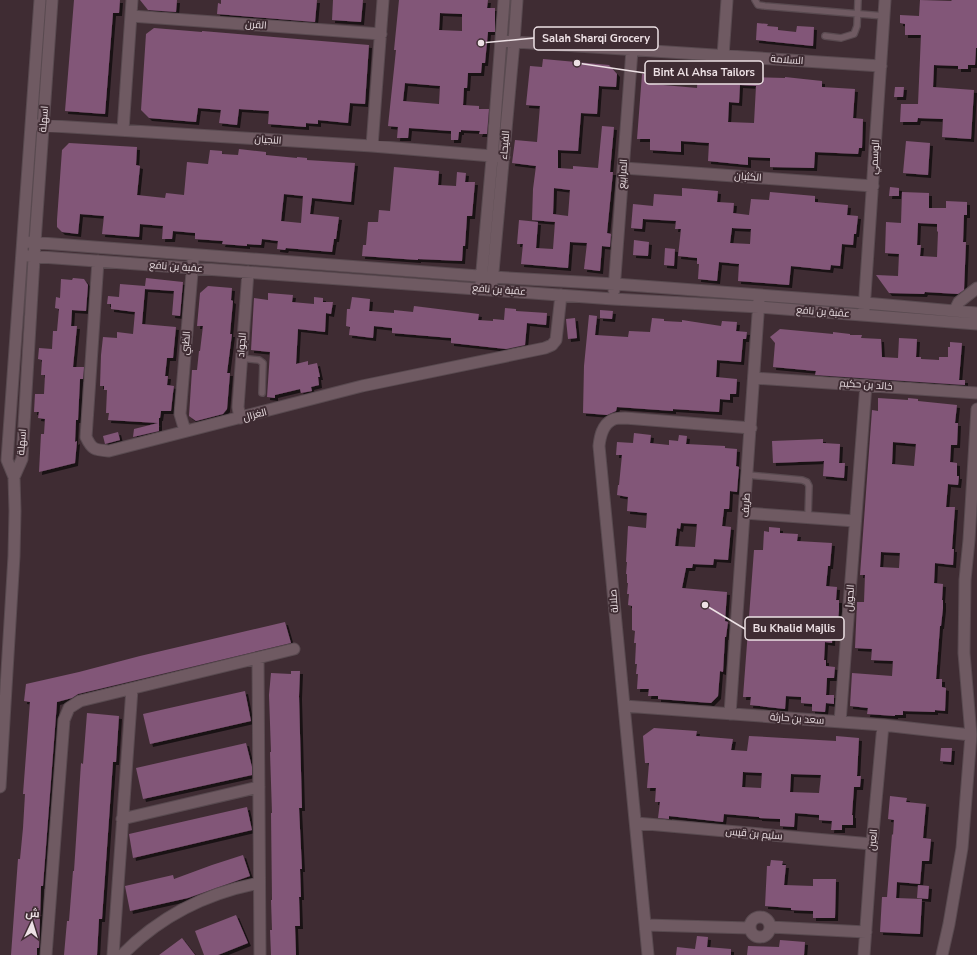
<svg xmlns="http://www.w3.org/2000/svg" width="977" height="955" font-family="'Nunito Sans',Cairo,sans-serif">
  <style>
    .building { fill: #825678; fill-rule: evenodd; filter: url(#shadow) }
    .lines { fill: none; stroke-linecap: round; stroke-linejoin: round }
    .service-casing { stroke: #594a50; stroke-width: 8 }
    .minor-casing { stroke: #594a50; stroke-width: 13 }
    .service { stroke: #6f5a62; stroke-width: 5.5 }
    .minor { stroke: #6f5a62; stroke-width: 11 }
    .labels { text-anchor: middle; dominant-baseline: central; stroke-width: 4; stroke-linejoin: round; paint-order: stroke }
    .street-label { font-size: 10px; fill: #ede1e5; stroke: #3f2c33 }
    .leader { fill: none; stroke: #ede1e5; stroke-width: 1.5 }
    .callout-dot { fill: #ede1e5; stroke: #3f2c33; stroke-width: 1.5 }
    .callout { fill: #3f2c33; stroke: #ede1e5; stroke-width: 1.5 }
    .callout-label { font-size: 11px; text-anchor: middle; font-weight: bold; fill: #ede1e5 }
  </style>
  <defs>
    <filter id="shadow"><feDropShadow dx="3" dy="3" stdDeviation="0" flood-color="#0009"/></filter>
  </defs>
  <rect width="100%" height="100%" fill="#3f2c33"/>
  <path class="building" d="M74 0H120L119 13H113L105 114 65 111Z
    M140 0H177L176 12 148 10Z
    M221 0H317L315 22 217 14 218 3 221 4Z
    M333 0H363L361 22 332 20Z
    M399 0H488L487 8H495V32H488L485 63H482L481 73H468L467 88H464L463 105 479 106V109H489L487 134H479L480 131 461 130V132H459L458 140H451V131L409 128 408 138H397L398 127 388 126 396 50H394ZM440 13 462 14V31L439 30ZM405 83 440 86 439 104 403 101Z
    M920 0 951 1 952 0H977V48H976L975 65H968V69H958V66L934 65 933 87 974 90 971 139 942 137 943 119 918 118 917 122H900L901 104H918L921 35H905V24L900 23V15L919 16Z
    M757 23 768 24 767 26 778 27V30L796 32 797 26 814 27 813 46 756 40Z
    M154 28 202 32V31L369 45 365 104 350 103 348 123 318 120V124L306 123V127L268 124 269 111 239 109 237 125 219 123 221 110 198 108 196 122 149 118 141 110 146 34Z
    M543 59 609 65 617 74 616 87 599 86 597 114 581 113 578 151 558 150V168L573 169V166L598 168 602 126 614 127 610 172H613L607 233 611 234 610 247 602 246 600 271 584 269 587 243 570 242 568 268 521 264 523 244H517L519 220 538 222 536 248 553 249 555 222 532 220 533 189 536 166 512 163 515 140 537 142 540 106 526 105 530 66 542 67ZM554 188 570 190 568 216 553 214Z
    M698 70 751 75V77L785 78V77L822 81V87L855 89 853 118 863 119 862 148H859L858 154 815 152 814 168 770 167V158L748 157V165L708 161 709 143 681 141V152L650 150V139H637L642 74 653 75 652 84 697 88ZM740 85 756 86 754 123 728 122 729 102 739 103Z
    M895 87H904L903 97H894Z
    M906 141 930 143 928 175 903 173Z
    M69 143 137 147 136 165 140 166 137 195 165 198 166 193 184 195 187 162 208 164 210 150 222 151V154L238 155 239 149 266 152V155L297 158V157L307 158V160L355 163 351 202 312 198 310 214 339 217 336 239H334L332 252 286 248 285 250 277 249 278 241 262 239 261 245 247 244V246L222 244 223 241 195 239V233L173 231 172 239H162L163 226 140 224 139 237 102 234 104 216 80 214 78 234 62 232 57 227V220L62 150ZM284 194 303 196 301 223 281 221Z
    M394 167 439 171 438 185 456 186 457 172 466 173 465 182H475L472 216H467L465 246H463L462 261 418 259V260L362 256 363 245H366L368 222H378L379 210 390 211Z
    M890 187 899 188V196H889Z
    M682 188 718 191 717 202 734 203 733 213 749 215 751 199 769 200 770 192 815 196V202L848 205 847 215 858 216 856 234H854L853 245 842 244 840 266 831 265 830 270 791 266 789 285 738 281 739 264 719 262 717 281 698 279 699 264H697V258L678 256 681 229H675L676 221 643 219 642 229 631 228 633 204 653 206 654 194 682 196ZM732 228 751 229 750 244 730 243Z
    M902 192 929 193V208H946V201L967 202V215H964L963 242H966L964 290 958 294 925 292 924 294 889 293 876 275 898 276 899 254 885 253 886 222 901 223ZM918 223 937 224V231L938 232 937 257 920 256 921 245H917Z
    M634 240 649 242 648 256 633 255Z
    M665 248 675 249 674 266 664 265Z
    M73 278 84 279 88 285 86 311 72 310 71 326H77L73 367H84L83 379H80L78 420H76L75 442 77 441 75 463 39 472 41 434H44L45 419 38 418 39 412H34L35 394H44L45 375H41L42 360 38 359 39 348 52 349 53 331H57L59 309 55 308 56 297 60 298 61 279 72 280Z
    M146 278 183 282 180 316 172 315 174 291 145 289 142 324 176 327 173 358H167L165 376H168L167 385 174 386 173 393 171 411H161L160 418H159V431L133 437 134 429 158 423 108 420 109 413H106L107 390H104V386H100L101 355 103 337 117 338V332L133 334 135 312 111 309V304H107L108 296 119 297 120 284 145 286Z
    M208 286 232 288 231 300 233 301 230 334H232L227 373H230L227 409 223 414 196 421 189 416 192 370H197L199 351H200L203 326H197L200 293Z
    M268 293 293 295 292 302 314 304V297L323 298V302H333L331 314 326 313 325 332 298 329 296 364 308 361V365L317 363 320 377H318L319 385 311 387 312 391 301 393 300 389 275 395V398L267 397 270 352 251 350 254 298 268 300Z
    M352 297 370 299 369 311 394 313V310L413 312 414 306 479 314 478 320 493 321V319L504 320 505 308 516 309V311L547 313 546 325 527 323 525 345 506 349 451 343V338L392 333V328L374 326 373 338 349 335 350 327 346 326 347 309H350Z
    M600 310 613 311 612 319 600 318Z
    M589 315 597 316 595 335 628 337 629 331 650 332 652 318 664 319V321L682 322V320L721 326 722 321 737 322 736 331 747 332 746 339H743L741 362 717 360 716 377 737 379 736 394H730V400L720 399 719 412 673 409V411L617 407 616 411 607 415 583 413 584 366Z
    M575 318 577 338 568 339 566 319Z
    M780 329 833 334V332L850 334V335H862L861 338 881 339 882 357 898 358 899 338 917 339 916 357H921V359L939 360V357H948V347H950V342L962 343 959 380H965V385L815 375 816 371 773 367 775 343 770 337Z
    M878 398 908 400V398L918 399V401L957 405 955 423H958L957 445H951L950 462 957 463V476H959L958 485 948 484 946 507H955L952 549H954L953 565 935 563 934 583 943 584 942 600H943V608L941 626H940L936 679H942V687L946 688 945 711 935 710V712L903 711V715H895V716L867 714 868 708 850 706 852 673 892 676 893 661 871 660 872 649 855 648 857 602H864L865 575H860L872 410 878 411ZM893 442 916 444 914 466 892 464ZM881 552 900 553 899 568 880 567Z
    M118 432 120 440 105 444 103 436Z
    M634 433 651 435 650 443 669 445V440L678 441 679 435 687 436 686 444 725 446V448L737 449 736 466 739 467 737 492 730 491 729 509H724L722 526 731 527 728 560 714 559 713 565 693 564 692 568H686L682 588 727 592 725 621 728 622 726 637H725L723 672 720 671 718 696 711 703 658 699V696H648L649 689H637L638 674H636L637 664H635L636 643H634L635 631 632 630V606L628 605 629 594H627L628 583H627V574H626L627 562H626L628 526 646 528 647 513 627 511 628 497 617 495 618 485H619L622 455H616L617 442 633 443ZM681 523 697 524 695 547 675 546 677 528 680 529Z
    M823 439V443L840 444 839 463H845L844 478 823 476 824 461 773 463 772 441Z
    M769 527 780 528V533L798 534 797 541 832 543 830 566H828L826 586 837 587 836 600H839V610L838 621 833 620 832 643 825 642 824 660H826V666L835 667 834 678H827L826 695H834V704L826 703 825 712 812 711V704L801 703V697L786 696 785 709 750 705 751 697H743L754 550H763L764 531 769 532Z
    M285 622 291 643 78 694 72 698 57 702 43 886H41L39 948H37V955H11L18 859H20L23 828 25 794H23L30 702 24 701 26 684 79 672 140 656Z
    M291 671H300L299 696 302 808H299L302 869H300L301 897H299L300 926H295L296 955H271L270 930H272L271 900H272L271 813H272L270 752H271L269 695 271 673 291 674Z
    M245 691 251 721 150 744 143 714Z
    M87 713 119 716 116 762H113L102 919H99L97 955H64L67 921H69L73 871H74L81 763 83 764Z
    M654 728 697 731 696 736 733 739 731 750 747 751 749 736 836 741V736L859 738 857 776H861L860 787H854L852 815H853V825H842V830H831L832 821 819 820V815L795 813 794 827 780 826V819L759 818V817L724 814 723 822 669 816V819L658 818 660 802H655L656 788H647L649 763H645L643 736ZM743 772 762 773 761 788 742 787ZM791 774 821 775 819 793 790 792Z
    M246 743 252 767V775L143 799 136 768Z
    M941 748H952L951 762 940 761Z
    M890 796 907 798 906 802 926 804 923 838 931 839 929 861H922L920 884 897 882 896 898 922 899 920 934 880 932 882 897H887L892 834 893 835 894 820 888 819Z
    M247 807 252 830 133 858 129 834Z
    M243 855 250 876 188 898 130 911 125 886 173 875 174 879 212 865Z
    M771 860 783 861 782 865H786L784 885 813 886V879H836L835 918H813V911L791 910V908L765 906 767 866H770Z
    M918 885 929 886 928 899 917 898Z
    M236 915 248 943 218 955H204L195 931Z
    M697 936 708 937 707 947 731 949V955H676L677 947 695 949Z
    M182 938 195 955H159Z
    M780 940 805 942 804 955H747L748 946 779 947Z"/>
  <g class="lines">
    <defs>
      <path id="service" d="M755 0 758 5 765 6 884 16
        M825 36 841 38 854 34 857 26 858 0
        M241 358 259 360 263 363 262 393
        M748 475 802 480 807 482 809 486 808 518"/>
      <path id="minor" d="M40 0 7 460 14 477 22 459 35 242 52 0
        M131 16 381 34
        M501 41 881 66
        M723 56 727 0
        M38 125 372 146 504 157
        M123 130 132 0
        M372 146 383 0
        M624 168 873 186
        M28 242 492 277 615 284 865 303 977 313
        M28 256 613 299 759 307 977 324
        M98 261 86 437C92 450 95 450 109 451L362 386 545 348 552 345 556 340 561 295
        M481 282 492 159 504 0
        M492 283 514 42 517 0
        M614 290 632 50
        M864 310 885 0
        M955 310 959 302 977 288
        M754 378 977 393
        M240 418 238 407 248 272
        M185 431 180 414 193 261
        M745 513 855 521
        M258 658 260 955
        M624 706 883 725 971 735
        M730 714 759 300
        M840 722 866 385
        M0 787 14 556 15 511 14 477
        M122 819 259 787
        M636 823 872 844
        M750 927a10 10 0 1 1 20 0a10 10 0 1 1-20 0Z
        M646 925 749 928
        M770 927 866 932
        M46 955 64 720 69 708 80 701 294 649
        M113 955 132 689
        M122 955C159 917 207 893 259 883
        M648 955 599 446C600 437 602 425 612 420 615 418 621 418 625 418L751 428
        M864 955 872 844 883 725
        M942 955 949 924 962 848 971 735 964 653 965 580 969 540 977 409"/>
    </defs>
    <use href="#service" class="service-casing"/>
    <use href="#minor" class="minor-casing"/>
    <use href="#service" class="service"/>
    <use href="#minor" class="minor"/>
  </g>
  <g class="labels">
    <g class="street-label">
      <text transform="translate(256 25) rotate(4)">القرن</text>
      <text transform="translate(787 60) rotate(4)">السلامة</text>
      <text transform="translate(44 119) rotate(-86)">اسهلة</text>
      <text transform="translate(268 140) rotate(4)">النجيان</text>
      <text transform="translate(505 145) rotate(-85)">الفيحاء</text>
      <text transform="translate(875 157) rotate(-86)">الوسمي</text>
      <text transform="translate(623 174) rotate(-86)">المرابيع</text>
      <text transform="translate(748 177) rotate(4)">الكثبان</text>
      <text transform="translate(176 267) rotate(4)">عقبة بن نافع</text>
      <text transform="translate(499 290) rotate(4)">عقبة بن نافع</text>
      <text transform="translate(823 312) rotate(4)">عقبة بن نافع</text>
      <text transform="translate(186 343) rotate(-85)">الظبي</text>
      <text transform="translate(242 345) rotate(-85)">الجواد</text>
      <text transform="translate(866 385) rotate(4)">خالد بن حكيم</text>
      <text transform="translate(255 415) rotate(-15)">الغزال</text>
      <text transform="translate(22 442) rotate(-86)">اسهلة</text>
      <text transform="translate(746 505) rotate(-86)">طريف</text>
      <text transform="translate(850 598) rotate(-86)">الحويل</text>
      <text transform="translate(614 601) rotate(-95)">صلالة</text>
      <text transform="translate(797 719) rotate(4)">سعد بن حارثة</text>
      <text transform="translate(754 834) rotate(5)">سليم بن قيس</text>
      <text transform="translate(873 840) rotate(-85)">العين</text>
    </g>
  </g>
  <path class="leader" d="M481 43L534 38M577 63L645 73M705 605L745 629"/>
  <g class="callout-dot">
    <circle cx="481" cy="43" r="4"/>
    <circle cx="577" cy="63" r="4"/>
    <circle cx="705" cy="605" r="4"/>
  </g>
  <g class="callout">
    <rect x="534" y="27" width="124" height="23" rx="4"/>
    <rect x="645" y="61" width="118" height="23" rx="4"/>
    <rect x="745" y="617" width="99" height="23" rx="4"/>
  </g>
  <g class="callout-label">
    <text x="596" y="42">Salah Sharqi Grocery</text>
    <text x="704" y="76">Bint Al Ahsa Tailors</text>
    <text x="794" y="632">Bu Khalid Majlis</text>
  </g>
  <g transform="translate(32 923) rotate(4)" stroke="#3f2c33" stroke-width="3" paint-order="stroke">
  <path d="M0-3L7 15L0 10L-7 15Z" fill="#ede1e5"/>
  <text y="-6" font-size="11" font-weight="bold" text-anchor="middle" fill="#ede1e5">ش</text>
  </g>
</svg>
